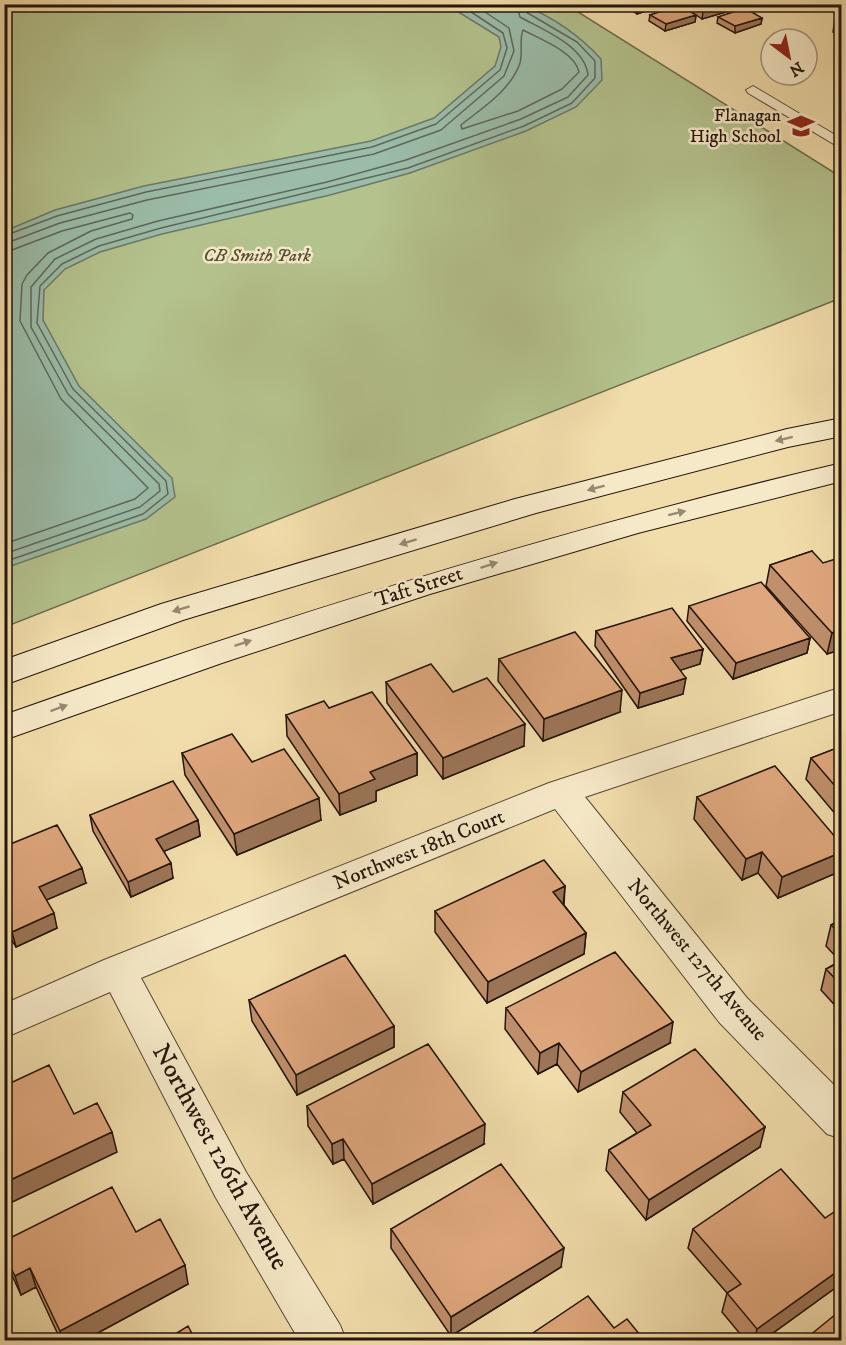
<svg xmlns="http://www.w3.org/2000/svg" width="846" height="1345" font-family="'IM FELL DW Pica',serif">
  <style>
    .green { fill: #b4c28d; stroke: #6c6b4c; stroke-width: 1.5 }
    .water { fill: #9bbca9; stroke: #6b7969; stroke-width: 1.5 }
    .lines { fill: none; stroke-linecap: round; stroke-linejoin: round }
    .shore { stroke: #5f685a; stroke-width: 1.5 }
    .lane-casing { stroke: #564632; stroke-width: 2 }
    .street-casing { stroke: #564632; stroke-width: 2 }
    .secondary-casing { stroke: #23140a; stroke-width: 2 }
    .lane { fill: #f6e9c8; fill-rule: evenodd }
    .street { fill: #f6e9c8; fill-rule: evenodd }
    .secondary { fill: #f6e9c8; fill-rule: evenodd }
    .wall { fill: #c0906c; stroke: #23140a; stroke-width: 1.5 }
    .shaded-wall { fill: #9c7558; stroke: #23140a; stroke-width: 1.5 }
    .building { fill: #dfa77d; stroke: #23140a; stroke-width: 1.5 }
    .oneway { fill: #978972 }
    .labels { text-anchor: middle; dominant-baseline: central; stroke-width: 5; stroke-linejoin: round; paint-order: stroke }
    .far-poi-label { font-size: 18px; fill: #23140a; stroke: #f6e9c8; text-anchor: end }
    .far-park-label { font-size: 18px; font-style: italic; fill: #565138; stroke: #f6e9c8 }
    .street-label { font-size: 21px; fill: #23140a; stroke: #f6e9c8 }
    .near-street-label { font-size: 26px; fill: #23140a; stroke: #f6e9c8 }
  </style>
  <rect width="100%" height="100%" fill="#f1ddab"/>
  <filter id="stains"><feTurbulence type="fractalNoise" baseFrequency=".00333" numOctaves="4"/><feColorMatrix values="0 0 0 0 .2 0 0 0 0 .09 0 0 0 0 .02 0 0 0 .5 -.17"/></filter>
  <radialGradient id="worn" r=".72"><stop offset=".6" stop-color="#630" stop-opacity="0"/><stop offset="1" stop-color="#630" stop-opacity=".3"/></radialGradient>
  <path class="green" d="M5 5H567L841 177V298L5 627Z"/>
  <path class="water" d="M447 5H523C553 17 579 35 601 59L602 80 576 107 526 131 410 173 330 195 162 234 100 252 65 269 44 290 43 320 79 386 172 478 175 497 146 519 5 568V231L55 210 144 186 371 141 434 118 495 66 501 47 499 37Z"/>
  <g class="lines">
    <path class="shore" d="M523 30C540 39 575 52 579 72L562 89 518 111 462 129 461 125C482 108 511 90 520 63 523 52 519 39 523 30Z
      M4 236 57 216 146 192 372 147 436 124 500 70 507 48 503 33 459 4
      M4 244 60 223 147 200 374 154 441 130 504 76 514 51 509 28 473 4
      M4 253 62 231 130 213 133 215 132 219 91 231 48 253 27 275 22 284 20 321 61 399 148 488 135 499 4 544
      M4 554 140 507 160 491 159 484 68 394 31 327V287L55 259 96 239 158 221 327 182 406 160 521 119 568 97 588 75C585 46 543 30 520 17L516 4
      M4 562 143 514 168 494 166 481 73 389 37 323 40 286 62 264 99 246 161 228 408 168 524 126 572 103 595 78V61L577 42 526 12 523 4"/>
    <defs>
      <path id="lane" d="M753 86 842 139V149L748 93 746 90Z"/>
      <path id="street" d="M842 687V711L585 797 747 998 842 1093V1139L827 1134 719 1022 555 809 141 978 246 1172 340 1325 346 1340H299L216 1198 110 992 4 1038V1004L104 960 549 783Z"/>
      <path id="secondary" d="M842 418V436L788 447 536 513 183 620 4 685V660L161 604 515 499 787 429Z
        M842 463V481L638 533 430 594 222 663 4 740V715C280 617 557 530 842 463Z"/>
    </defs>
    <use href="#lane" class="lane-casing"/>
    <use href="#street" class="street-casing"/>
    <use href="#secondary" class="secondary-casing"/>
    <use href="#lane" class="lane"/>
    <use href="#street" class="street"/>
    <use href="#secondary" class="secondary"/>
  </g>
  <path class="wall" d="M622 4H667L637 14Z
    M687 4H733V10L702 19 696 15 695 22 665 31 649 21 650 15 687 9Z
    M842 11V36L833 32 836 13Z
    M718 17 762 18 761 24 735 33 717 23Z
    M812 551 842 649 827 654 766 586 770 565Z
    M689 606 810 638 807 653 733 679 687 621Z
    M596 631 703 649 700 664 680 670 683 694 638 708 595 646Z
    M499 659 620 712 543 741 498 681Z
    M386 682 453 692 524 746 443 779 387 703Z
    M286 715 417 753V775L376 791V801L340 815 287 736Z
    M842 746V822L806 779 811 758Z
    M182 753 252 762 321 820 237 855 185 775Z
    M697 797 841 871 778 898 758 873 742 880 694 819Z
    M90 815 198 820 200 836 164 851 173 878 131 897 93 831Z
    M4 839 8 845 86 883 46 900 57 928 16 947 4 927Z
    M565 886 564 905 586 933 584 954 487 1003 435 932V911Z
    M842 919V1013L821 990 826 969 840 961 826 946 831 925Z
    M249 1000 394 1026V1047L297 1095 252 1021Z
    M506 1008 670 1043 578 1092 557 1064 538 1074 505 1029Z
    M623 1092 760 1147 646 1220 606 1170 609 1150 637 1133 620 1112Z
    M307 1106 484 1144 373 1204 344 1159 333 1164 308 1126Z
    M391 1229 561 1267 451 1336 391 1248Z
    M693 1229 842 1283 762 1341H746L722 1312 727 1293 688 1248Z
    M136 1232 188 1284 83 1341H61L36 1287 21 1295 4 1258V1241Z"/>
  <path class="shaded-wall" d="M646 4H667L637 14 638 7Z
    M728 4H733V10L702 19 703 12Z
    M696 15 695 22 665 31 666 24Z
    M762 18 761 24 735 33V26Z
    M842 629V649L827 654 832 633Z
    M810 638 807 653 733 679 736 663Z
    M703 649 700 664 669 674 671 658Z
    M686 678 683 694 638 708 640 693Z
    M622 690 620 712 543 741 544 719Z
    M525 724 524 746 443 779V758Z
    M417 753V775L376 791V801L340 815 339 794 370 772Z
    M319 798 321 820 237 855 234 834Z
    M198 820 200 836 158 854 156 839Z
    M762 852 758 873 742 880 746 859Z
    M842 852 841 871 778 898 782 877Z
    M171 863 173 878 131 897 128 882Z
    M82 868 86 883 42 902 39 887Z
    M565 886 563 907 553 892Z
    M54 913 57 928 16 947 12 932Z
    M586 933 584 954 487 1003 488 982Z
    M673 1022 670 1043 578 1092 581 1072Z
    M394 1026V1047L297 1095 296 1075Z
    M559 1043 557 1064 538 1074 540 1053Z
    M485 1124 484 1144 373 1204 372 1184Z
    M765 1127 760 1147 646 1220 649 1200Z
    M112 1132 117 1152 4 1206V1183Z
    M343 1139 344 1159 333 1164 332 1144Z
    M564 1248 561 1267 451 1336V1317Z
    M185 1265 188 1284 83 1341H63L60 1331Z
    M30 1268 36 1287 21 1295 15 1276Z
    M842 1268V1283L762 1341H754L757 1329Z"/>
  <path class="building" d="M633 4H646L638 7Z
    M690 4H728L703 12Z
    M680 5 696 15 666 24 650 15Z
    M745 8 762 18 735 26 718 17Z
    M812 551 823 563 842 557V629L832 633 770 565Z
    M761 582 810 638 736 663 689 606Z
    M672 608 703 649 671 658 686 678 640 693 596 631Z
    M575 632 622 690 544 719 499 659Z
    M431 664 453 692 487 678 525 724 443 758 386 682Z
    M372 692 417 753 370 772 375 779 339 794 286 715 324 701 329 708Z
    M232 734 252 762 284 749 319 798 234 834 182 753Z
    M842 746V794L811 758Z
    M775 766 842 845V852L782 877 762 852 746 859 697 797Z
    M173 781 198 820 156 839 171 863 128 882 90 815Z
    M57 825 82 868 39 887 54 913 12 932 4 919V839L8 845Z
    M544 860 565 886 553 892 586 933 488 982 435 911Z
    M842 919V936L831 925Z
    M615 952 673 1022 581 1072 559 1043 540 1053 506 1008Z
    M345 955 394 1026 296 1075 249 1000Z
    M842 961V986L826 969Z
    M428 1044 485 1124 372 1184 343 1139 332 1144 307 1106Z
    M695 1049 765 1127 649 1200 609 1150 651 1125 623 1092Z
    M49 1065 74 1114 97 1103 112 1132 4 1183V1086Z
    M501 1164 564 1248 451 1317 391 1229Z
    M781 1169 825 1218 840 1208 842 1209V1268L757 1329 727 1293 741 1284 693 1229Z
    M112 1187 136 1232 160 1219 185 1265 60 1331 30 1268 15 1276 4 1254V1241Z
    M588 1296 614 1328 627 1319 645 1341H521Z
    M842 1309V1341H803Z
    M188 1326 196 1341H164Z"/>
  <defs><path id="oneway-solid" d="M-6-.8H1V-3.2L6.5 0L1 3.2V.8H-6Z" transform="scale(1.5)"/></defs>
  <g class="oneway">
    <use href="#oneway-solid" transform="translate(784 439) rotate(166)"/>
    <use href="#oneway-solid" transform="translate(596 488) rotate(165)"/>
    <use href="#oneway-solid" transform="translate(677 513) rotate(-14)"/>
    <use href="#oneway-solid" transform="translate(408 542) rotate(163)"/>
    <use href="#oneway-solid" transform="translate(489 565) rotate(-18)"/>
    <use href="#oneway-solid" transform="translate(181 609) rotate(163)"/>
    <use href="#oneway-solid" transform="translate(243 643) rotate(-18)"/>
    <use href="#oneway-solid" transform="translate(59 708) rotate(-20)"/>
  </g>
  <defs>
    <symbol id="school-bare" viewBox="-9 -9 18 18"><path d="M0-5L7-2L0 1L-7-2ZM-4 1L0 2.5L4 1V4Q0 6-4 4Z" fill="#8f2418" stroke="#f6e9c8" stroke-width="2.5" paint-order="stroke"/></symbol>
  </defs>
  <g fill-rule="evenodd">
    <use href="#school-bare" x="782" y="107" width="38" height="38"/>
  </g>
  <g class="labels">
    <g class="far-poi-label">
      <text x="781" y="116">Flanagan<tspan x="781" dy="21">High School</tspan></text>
    </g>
    <g class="far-park-label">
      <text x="257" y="256">CB Smith Park</text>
    </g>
    <g class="street-label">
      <text transform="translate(419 587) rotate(-18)">Taft Street</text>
      <text transform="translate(419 850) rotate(-22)">Northwest 18th Court</text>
      <text transform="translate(697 960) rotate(50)">Northwest 127th Avenue</text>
    </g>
    <g class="near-street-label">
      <text transform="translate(220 1157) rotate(61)">Northwest 126th Avenue</text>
    </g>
  </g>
  <rect width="846" height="1345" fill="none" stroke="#f1ddab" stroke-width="24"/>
  <rect x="6" y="6" width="834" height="1333" fill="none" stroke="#23140a" stroke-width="3"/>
  <rect x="12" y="12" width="822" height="1321" fill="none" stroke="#23140a" stroke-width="1.5"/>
  <g transform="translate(789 57) rotate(148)"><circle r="28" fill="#f6e9c8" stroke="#a2947c" stroke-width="1.5"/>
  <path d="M0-4.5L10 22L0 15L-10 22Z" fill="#8f2418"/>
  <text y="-9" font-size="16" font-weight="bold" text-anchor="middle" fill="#23140a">N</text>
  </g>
  <rect width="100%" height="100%" filter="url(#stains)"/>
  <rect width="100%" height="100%" fill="url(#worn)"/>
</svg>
